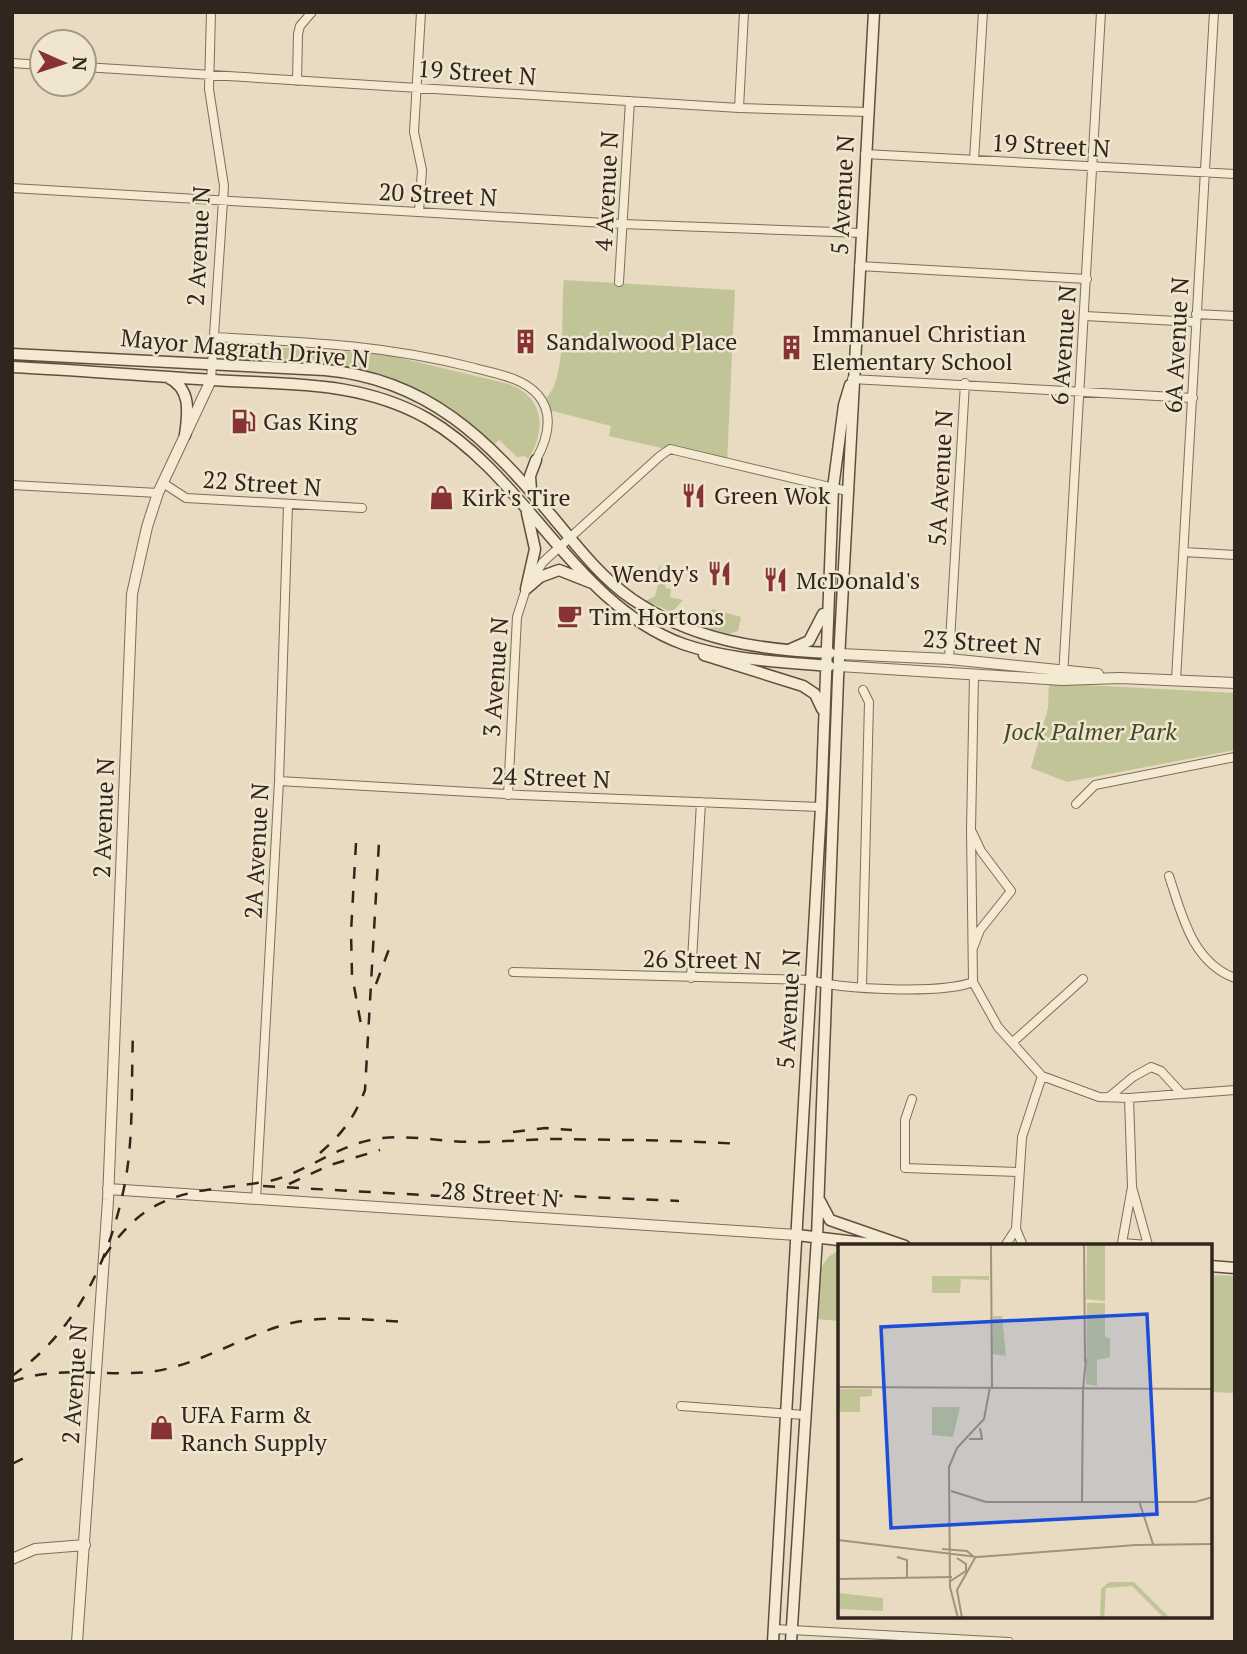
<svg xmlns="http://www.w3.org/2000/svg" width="1247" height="1654" font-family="'PT Serif',serif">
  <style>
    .green { fill: #c0c497 }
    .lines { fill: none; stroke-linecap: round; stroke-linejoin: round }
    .minor-casing { stroke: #7f6d5b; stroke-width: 10 }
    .tertiary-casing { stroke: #7f6d5b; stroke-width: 12 }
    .secondary-casing { stroke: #614f3e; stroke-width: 13 }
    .minor { stroke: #f4e9d3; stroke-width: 8 }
    .tertiary { stroke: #f4e9d3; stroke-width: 10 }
    .secondary { stroke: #f4e9d3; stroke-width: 10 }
    .rail { stroke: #31261d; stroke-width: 2.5; stroke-dasharray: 12 12; stroke-linecap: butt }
    .labels { text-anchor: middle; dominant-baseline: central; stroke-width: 5; stroke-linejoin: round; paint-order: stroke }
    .street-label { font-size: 24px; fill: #31261d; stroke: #f0e6d0 }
    .poi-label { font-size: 24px; fill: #31261d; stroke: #f0e6d0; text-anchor: start }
    .park-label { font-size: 24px; font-style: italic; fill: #434b26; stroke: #f0e6d0 }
    .inset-road { fill: none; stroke: #9f937f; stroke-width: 2 }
    .view { fill: #1d4ed8; fill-opacity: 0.15; stroke: #1d4ed8; stroke-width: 3.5 }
    .inset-edge { fill: none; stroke: #31261d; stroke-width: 3.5 }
  </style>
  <rect width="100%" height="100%" fill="#e8dbc1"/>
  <path class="green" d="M564 280 735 290 727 463 609 436 611 426 545 409 542 402C569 384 560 311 564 280Z
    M228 344 384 354 509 384C544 397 547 430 528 459L525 456 517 457 499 440 494 445C417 364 328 362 223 359L219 351Z
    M661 564 659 576 667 579 665 588 671 589 670 597 683 600 672 612 646 601 655 596 659 580 645 584 644 581 654 577Z
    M713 609 741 617 738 631 726 635 704 627 702 616Z
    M1049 683 1235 693V750L1067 782 1031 768 1048 708Z
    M839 1251V1321L816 1319C818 1297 813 1259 839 1251Z
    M1210 1275 1235 1276V1393L1210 1392Z"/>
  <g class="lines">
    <defs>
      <path id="minor" d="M211 12 209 89 224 186 211 380
        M12 63 42 65
        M84 67 739 108 868 112
        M297 81 298 34 300 26 312 12
        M739 108 744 12
        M865 154 1235 174
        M974 160 983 12
        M12 188 622 224 861 233
        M419 212 422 170 414 132 421 12
        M859 266 1087 279
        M619 282 630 101
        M1196 314 1235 316
        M1085 316 1195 322
        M215 337C307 342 385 345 475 368 496 374 522 377 538 395 555 415 547 440 536 460
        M852 379 1193 398
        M163 483 186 498 362 508
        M12 485 158 493
        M1184 552 1235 555
        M949 659 965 383
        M974 675 971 830 973 982 998 1027 1042 1076
        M1063 677 1101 12
        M1176 680 1214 12
        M279 781 521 795 821 807
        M508 795 517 617 526 589 543 562 660 456 670 449 847 491
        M1076 804 1095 785 1235 757
        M972 832 981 851 1011 891 980 930 973 948
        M1169 876C1182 915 1192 962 1235 978
        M513 972 811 980C842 990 943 994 973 982
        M691 978 701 802
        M862 986 869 702 863 690
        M1014 1041 1083 979
        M1042 1076 1099 1097 1129 1098 1235 1090
        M1109 1097 1133 1077 1151 1067 1161 1071 1182 1094
        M1129 1098 1132 1187 1148 1245 1122 1243 1132 1187
        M912 1099 905 1120V1168L1019 1172
        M256 1199 279 781 288 505
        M1016 1229 1023 1246
        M1005 1246 1016 1229 1022 1137 1042 1076
        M681 1406 805 1415
        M774 1629 1009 1642"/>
      <path id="tertiary" d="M840 654 949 659 1098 674
        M839 666 1062 680 1120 678 1235 683
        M108 1189 797 1235
        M12 1559 35 1549 85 1545
        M77 1642 108 1200 132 594 147 527 158 493 211 380"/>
      <path id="secondary" d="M12 354 325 370C428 379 488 440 551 515 576 545 600 577 632 599 692 640 759 650 830 653
        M12 367C79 370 146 376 213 380 288 385 360 380 428 419 474 446 509 488 543 528 582 574 625 623 683 644 729 660 782 662 829 666
        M167 377C192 388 188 413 185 435
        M531 491 530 476 536 460
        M526 589 535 549 527 513
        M526 589 540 577 559 570 592 583
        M791 649 809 641 823 614
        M704 655 803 686 815 694 822 709
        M820 1201 830 1220 905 1246
        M797 1235 889 1246
        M1210 1266 1235 1268
        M773 1642 821 807 833 488 844 405 850 385
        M791 1642 817 1238 838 678 874 12"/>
    </defs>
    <use href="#minor" class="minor-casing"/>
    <use href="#tertiary" class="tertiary-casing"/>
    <use href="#secondary" class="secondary-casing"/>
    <use href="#minor" class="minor"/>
    <use href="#tertiary" class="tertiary"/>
    <use href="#secondary" class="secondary"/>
    <path class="rail" d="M356 843 351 932 352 975 362 1030
      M376 984 392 941
      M513 1132 546 1128 572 1130
      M320 1153C342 1134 355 1117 365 1090L379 842
      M289 1184 330 1165 380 1150
      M263 1186 476 1198 521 1194 679 1201
      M104 1257C149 1188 191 1193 264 1182 304 1176 338 1142 383 1138 413 1135 444 1142 474 1142 502 1142 531 1139 559 1139 619 1140 679 1140 740 1144
      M12 1376C77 1331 110 1259 125 1183 134 1135 131 1082 133 1034
      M12 1382C57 1364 109 1378 156 1371 198 1364 237 1340 277 1327 318 1313 364 1320 406 1322
      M12 1464 30 1455"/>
  </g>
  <defs>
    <symbol id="building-bare" viewBox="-9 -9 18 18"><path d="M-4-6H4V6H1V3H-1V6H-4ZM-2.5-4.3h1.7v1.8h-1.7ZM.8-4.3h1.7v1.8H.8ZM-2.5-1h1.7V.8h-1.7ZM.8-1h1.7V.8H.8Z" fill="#873235" stroke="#f0e6d0" stroke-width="2.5" paint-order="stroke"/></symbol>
    <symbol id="fuel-bare" viewBox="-9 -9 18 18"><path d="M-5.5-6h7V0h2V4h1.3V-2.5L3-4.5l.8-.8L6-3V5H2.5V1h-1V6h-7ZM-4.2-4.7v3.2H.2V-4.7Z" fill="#873235" stroke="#f0e6d0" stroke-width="2.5" paint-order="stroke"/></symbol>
    <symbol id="restaurant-bare" viewBox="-9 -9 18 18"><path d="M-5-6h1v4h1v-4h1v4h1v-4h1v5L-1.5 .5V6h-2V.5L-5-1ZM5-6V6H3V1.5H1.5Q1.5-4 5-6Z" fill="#873235" stroke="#f0e6d0" stroke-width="2.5" paint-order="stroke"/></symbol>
    <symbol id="shop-bare" viewBox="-9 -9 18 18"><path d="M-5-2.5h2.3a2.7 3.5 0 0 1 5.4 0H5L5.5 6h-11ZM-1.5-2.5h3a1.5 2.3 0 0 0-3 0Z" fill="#873235" stroke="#f0e6d0" stroke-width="2.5" paint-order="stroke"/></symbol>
    <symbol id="cafe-bare" viewBox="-9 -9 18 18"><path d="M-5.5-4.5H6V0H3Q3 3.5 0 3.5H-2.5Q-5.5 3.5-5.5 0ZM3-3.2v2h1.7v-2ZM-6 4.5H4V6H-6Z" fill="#873235" stroke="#f0e6d0" stroke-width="2.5" paint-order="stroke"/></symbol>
  </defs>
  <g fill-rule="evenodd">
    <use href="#building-bare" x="508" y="324" width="35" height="35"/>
    <use href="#building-bare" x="774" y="330" width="35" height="35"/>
    <use href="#fuel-bare" x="226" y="404" width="35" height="35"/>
    <use href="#restaurant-bare" x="676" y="478" width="35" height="35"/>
    <use href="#shop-bare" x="424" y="480" width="35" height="35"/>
    <use href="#restaurant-bare" x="702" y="556" width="35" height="35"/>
    <use href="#restaurant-bare" x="758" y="562" width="35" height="35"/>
    <use href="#cafe-bare" x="552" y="598" width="35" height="35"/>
    <use href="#shop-bare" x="144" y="1410" width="35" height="35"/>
  </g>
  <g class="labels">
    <g class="street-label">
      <text transform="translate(477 72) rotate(4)">19 Street N</text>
      <text transform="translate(1051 145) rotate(3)">19 Street N</text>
      <text transform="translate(606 191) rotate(-87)">4 Avenue N</text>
      <text transform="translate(438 194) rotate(3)">20 Street N</text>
      <text transform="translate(842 195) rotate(-87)">5 Avenue N</text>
      <text transform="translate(198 246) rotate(-87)">2 Avenue N</text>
      <text transform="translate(1063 345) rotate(-86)">6 Avenue N</text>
      <text transform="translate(1176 345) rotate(-87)">6A Avenue N</text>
      <text transform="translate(245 348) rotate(5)">Mayor Magrath Drive N</text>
      <text transform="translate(940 478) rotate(-87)">5A Avenue N</text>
      <text transform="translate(262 483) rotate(4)">22 Street N</text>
      <text transform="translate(982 642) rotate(4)">23 Street N</text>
      <text transform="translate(495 677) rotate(-86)">3 Avenue N</text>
      <text transform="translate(551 777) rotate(2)">24 Street N</text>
      <text transform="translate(103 818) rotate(-88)">2 Avenue N</text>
      <text transform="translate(256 851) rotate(-87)">2A Avenue N</text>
      <text transform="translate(702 959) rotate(1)">26 Street N</text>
      <text transform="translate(788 1009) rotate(-87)">5 Avenue N</text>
      <text transform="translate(500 1194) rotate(4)">28 Street N</text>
      <text transform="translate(74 1384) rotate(-86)">2 Avenue N</text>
    </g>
    <g class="poi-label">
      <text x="812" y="333">Immanuel Christian<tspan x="812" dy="28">Elementary School</tspan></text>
      <text x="546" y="341">Sandalwood Place</text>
      <text x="263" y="421">Gas King</text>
      <text x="714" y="495">Green Wok</text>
      <text x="462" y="497">Kirk's Tire</text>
      <text x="699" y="573" text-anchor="end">Wendy's</text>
      <text x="796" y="580">McDonald's</text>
      <text x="589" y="616">Tim Hortons</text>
      <text x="181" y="1414">UFA Farm &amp;<tspan x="181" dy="28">Ranch Supply</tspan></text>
    </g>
    <g class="park-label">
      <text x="1090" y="731">Jock Palmer Park</text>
    </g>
  </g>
  <g transform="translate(838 1244)">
    <rect width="374" height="374" fill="#e8dbc1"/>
    <path d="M249 0H267V57L248 55ZM94 32H151V36L123 35 122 49H94ZM249 59H267V93L272 94V113L259 116V142L248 140ZM155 72H164L168 112 154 110ZM0 145H34V152L22 153V168H0ZM94 163H122L115 193 94 191ZM271 338H296L332 374H326L294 342 268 344 266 374H262L263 345ZM0 349 45 354V367L0 365Z" fill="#c0c497"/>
    <path class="inset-road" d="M153 0 154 143M246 0 247 118M0 143 375 145M245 145 248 115M131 195H144L142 184M113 247 148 258H357L375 253M244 257 245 145M301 257 315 300M0 296 139 313 298 301 375 300M104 305 129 307 137 314 119 346 124 374M59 313 69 316V335M0 335 114 333M111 338 128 327V320L119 314M120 374 112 343 111 223 119 204 146 175 152 143"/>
    <path class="view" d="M309 70 319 270 53 284 43 83Z"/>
    <rect width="374" height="374" class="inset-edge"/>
  </g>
  <rect width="1247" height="1654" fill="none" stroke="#31261d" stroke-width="28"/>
  <g transform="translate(63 63) rotate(93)"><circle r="33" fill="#f0e6d0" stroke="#a49988" stroke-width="2"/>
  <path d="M0-5L12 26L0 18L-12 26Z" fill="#873235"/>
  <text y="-10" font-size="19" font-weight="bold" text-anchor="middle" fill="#31261d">N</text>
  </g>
</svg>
